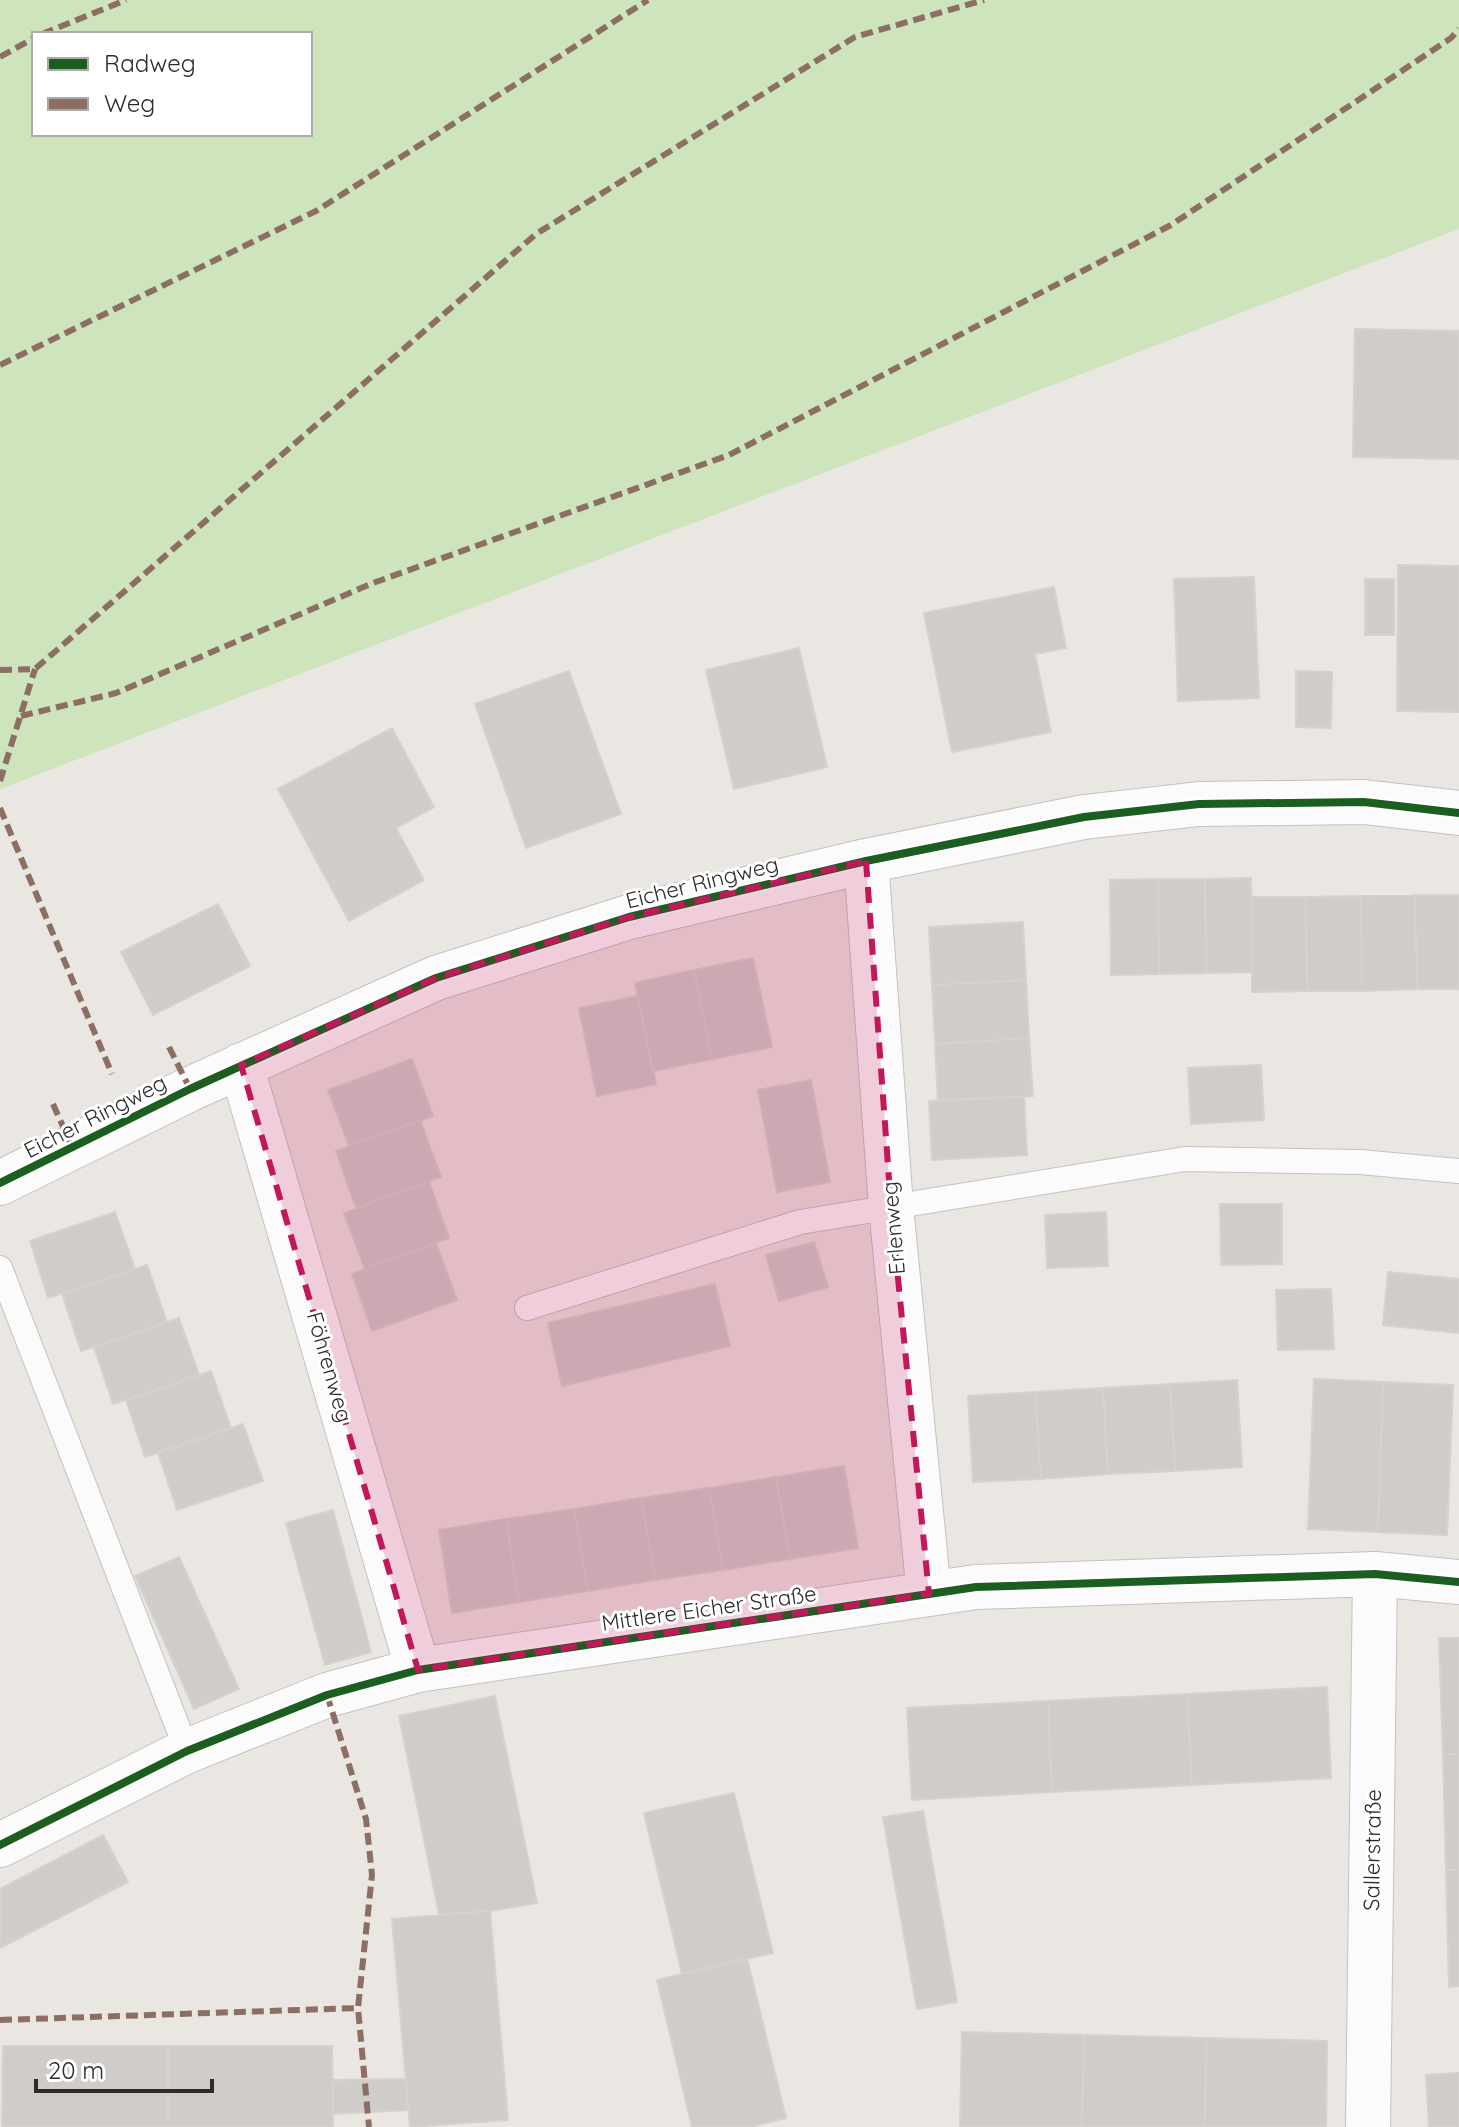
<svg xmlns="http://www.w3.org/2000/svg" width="1459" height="2127" font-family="Quicksand,sans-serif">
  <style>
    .green { fill: #cde4bc; fill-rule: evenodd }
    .building { fill: #cfccc9; stroke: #d5d2ce; stroke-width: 2 }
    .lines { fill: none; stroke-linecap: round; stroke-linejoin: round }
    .service-casing { stroke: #c3c2c3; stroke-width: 26 }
    .minor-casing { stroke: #c3c2c3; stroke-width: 46 }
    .service { stroke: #fcfbfb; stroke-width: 24 }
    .minor { stroke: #fcfbfb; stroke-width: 44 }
    .quiet { stroke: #8d6e63; stroke-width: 6; stroke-dasharray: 12 6; stroke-linecap: butt }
    .cycleway-casing { stroke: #fff; stroke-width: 13 }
    .cycleway { stroke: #1b5e20; stroke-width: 8 }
    .marked { fill: #c2185b; fill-opacity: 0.2; stroke: #c2185b; stroke-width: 6; stroke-dasharray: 16 10; stroke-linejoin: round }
    .labels { text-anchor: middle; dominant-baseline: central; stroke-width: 6; stroke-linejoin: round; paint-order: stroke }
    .street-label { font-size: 22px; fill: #2c2c2c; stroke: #fff }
  </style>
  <rect width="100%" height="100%" fill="#eae6e2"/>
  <path class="green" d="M0 0H1459V229L0 789ZM310 34V134H34V34Z"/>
  <path class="building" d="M1355 329 1459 331V459L1353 457Z
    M1398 565 1459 566V712L1397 711Z
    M1254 577 1259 698 1178 701 1174 579Z
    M1365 579H1394V635H1365Z
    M1054 587 1066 648 1035 654 1051 732 952 752 924 613Z
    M799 648 827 767 734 789 706 670Z
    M569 671 621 814 526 848 475 704Z
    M1296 671 1332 672 1331 728 1296 727Z
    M392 728 434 807 396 828 424 880 349 921 278 789Z
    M1251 878 1252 972 1206 973 1205 879Z
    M1158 879H1205L1206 973 1159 974Z
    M1158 879 1159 974 1111 975 1110 880Z
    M1415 895H1459V989H1417Z
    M1415 895 1417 989 1362 991 1361 896Z
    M1361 896 1362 991H1307L1306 897Z
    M1252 897H1306L1307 991 1252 992Z
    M218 904 250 966 153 1015 121 952Z
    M1023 922 1026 980 932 985 929 927Z
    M753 958 772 1047 712 1059 694 970Z
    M694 970 712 1059 653 1071 635 983Z
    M1026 980 1029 1038 935 1044 932 985Z
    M638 996 656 1084 597 1096 579 1008Z
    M1029 1038 1033 1096 938 1101 935 1044Z
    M412 1059 433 1116 349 1146 328 1090Z
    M1261 1065 1264 1120 1191 1124 1188 1068Z
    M811 1080 830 1182 777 1192 758 1090Z
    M1024 1096 1027 1155 932 1160 929 1101Z
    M420 1120 441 1177 356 1208 336 1151Z
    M429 1182 449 1238 365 1269 344 1213Z
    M1220 1204H1282V1264L1221 1265Z
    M115 1212 135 1269 48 1298 30 1241Z
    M1106 1212 1108 1266 1047 1268 1045 1215Z
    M814 1242 828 1287 779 1301 766 1255Z
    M436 1243 457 1300 372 1331 352 1274Z
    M147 1265 167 1322 81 1351 62 1294Z
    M1388 1272 1459 1279V1333L1383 1325Z
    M715 1284 730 1346 562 1386 548 1323Z
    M1331 1289 1334 1349 1278 1350 1276 1290Z
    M179 1318 199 1375 113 1404 94 1347Z
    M211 1371 231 1428 145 1457 126 1400Z
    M1314 1379 1383 1382 1378 1532 1308 1529Z
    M1237 1380 1242 1467 1175 1471 1170 1384Z
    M1383 1382 1453 1385 1447 1535 1378 1532Z
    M1170 1384 1175 1471 1108 1474 1103 1388Z
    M1103 1388 1108 1474 1041 1479 1035 1392Z
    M1035 1392 1041 1479 973 1482 968 1396Z
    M243 1424 263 1481 177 1510 158 1453Z
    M844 1466 858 1548 790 1559 776 1477Z
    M776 1477 790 1559 723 1570 709 1488Z
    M709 1488 723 1570 655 1580 641 1498Z
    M641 1498 655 1580 588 1591 574 1509Z
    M574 1509 588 1591 519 1602 506 1519Z
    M333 1510 371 1652 325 1665 286 1523Z
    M506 1519 519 1602 452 1613 439 1530Z
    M179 1557 239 1689 194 1709 135 1576Z
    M1439 1638H1459V1754H1443Z
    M1327 1687 1331 1778 1192 1785 1187 1694Z
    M1187 1694 1192 1785 1052 1792 1048 1701Z
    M495 1696 537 1903 490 1911 439 1914 399 1716Z
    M1048 1701 1052 1792 912 1800 907 1708Z
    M1443 1754H1459V1870H1446Z
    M734 1793 773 1953 682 1974 644 1813Z
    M923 1811 957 2002 917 2009 883 1817Z
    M103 1835 128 1882 0 1948V1889Z
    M1446 1870H1459V1986L1449 1987Z
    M490 1911 508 2120 410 2127 392 1919Z
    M747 1958 786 2118 750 2127H692L657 1980Z
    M962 2032 1084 2035 1082 2127H960Z
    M1084 2035 1206 2038 1205 2127H1082Z
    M1206 2038 1327 2041 1326 2127H1205Z
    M3 2046H168V2127H2Z
    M168 2046H332L333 2127H168Z
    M1459 2073V2127H1429L1426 2075Z
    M406 2079 408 2110 333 2114V2080Z"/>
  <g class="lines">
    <defs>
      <path id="service" d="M0 1268 187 1751
        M527 1308 800 1222 1185 1159 1360 1162 1459 1171"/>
      <path id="minor" d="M866 861 891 1207 929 1594
        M241 1065 418 1670
        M0 1183 190 1089 436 978 629 917 866 861 1084 817 1199 804 1364 802 1459 813
        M0 1845 187 1751 327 1695 418 1670 976 1587 1375 1574 1459 1582
        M1368 2127 1375 1574"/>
    </defs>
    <use href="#service" class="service-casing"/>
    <use href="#minor" class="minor-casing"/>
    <use href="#service" class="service"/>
    <use href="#minor" class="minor"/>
    <path class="quiet" d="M42 34 126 0
      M0 57 34 38
      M0 365 316 211 648 0
      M0 670 35 669 536 234 855 37 984 0
      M21 716 116 693 373 583 729 455 1171 225 1451 38 1459 29
      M0 781 35 669
      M0 808 112 1074
      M169 1047 190 1089
      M53 1104 73 1149
      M327 1695 366 1819 372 1875 358 2008 369 2127
      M0 2020 358 2008"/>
    <defs>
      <path id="cycleway" d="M0 1183 190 1089 436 978 629 917 866 861 1084 817 1199 804 1364 802 1459 813
        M0 1845 187 1751 327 1695 418 1670 976 1587 1375 1574 1459 1582"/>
    </defs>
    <use href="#cycleway" class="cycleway-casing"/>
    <use href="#cycleway" class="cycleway"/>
  </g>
  <path class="marked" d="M866 861 891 1207 929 1594 418 1670 241 1065 436 978 629 917Z"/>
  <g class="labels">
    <g class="street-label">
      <text transform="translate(702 882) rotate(-14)">Eicher Ringweg</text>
      <text transform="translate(95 1116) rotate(-27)">Eicher Ringweg</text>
      <text transform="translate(893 1228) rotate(-95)">Erlenweg</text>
      <text transform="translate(330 1367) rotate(74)">Föhrenweg</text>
      <text transform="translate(709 1608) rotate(-8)">Mittlere Eicher Straße</text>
      <text transform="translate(1372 1850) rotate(-89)">Sallerstraße</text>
    </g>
  </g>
  <rect x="32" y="32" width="280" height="104" fill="#ffffff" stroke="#ababab" stroke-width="2"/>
  <rect x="48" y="58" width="40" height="12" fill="#1b5e20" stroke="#ababab" stroke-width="2"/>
  <text x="104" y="72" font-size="24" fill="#2c2c2c">Radweg</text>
  <rect x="48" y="98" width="40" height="12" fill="#8d6e63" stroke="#ababab" stroke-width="2"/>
  <text x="104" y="112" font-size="24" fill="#2c2c2c">Weg</text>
  <path d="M36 2079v12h176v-12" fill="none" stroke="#2c2c2c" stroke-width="4"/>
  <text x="48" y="2079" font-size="24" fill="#2c2c2c" stroke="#ffffff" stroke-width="6" paint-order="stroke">20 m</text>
</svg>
